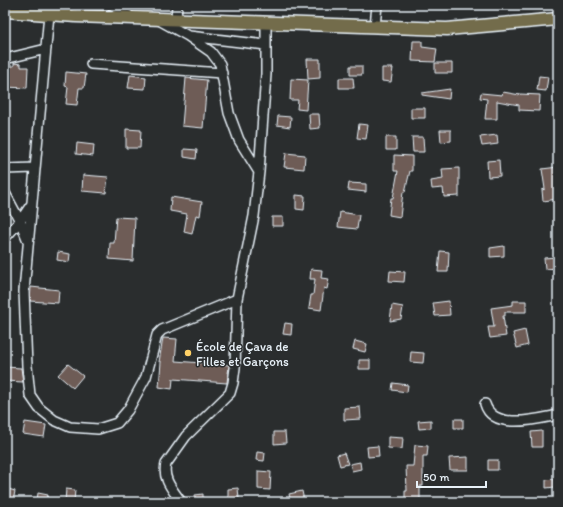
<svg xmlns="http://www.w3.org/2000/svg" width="563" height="507" font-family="Itim,sans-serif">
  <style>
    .building { fill: #6e5c56; stroke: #e8f1f8 }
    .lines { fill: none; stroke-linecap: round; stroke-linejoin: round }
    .minor-casing { stroke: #e8f1f8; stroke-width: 12 }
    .major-casing { stroke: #e8f1f8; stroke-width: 15 }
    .minor { stroke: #2a2d2e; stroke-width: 9 }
    .major { stroke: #736c4b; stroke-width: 12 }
    .poi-dot { fill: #ffd166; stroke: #2a2d2e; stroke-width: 1.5 }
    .labels { text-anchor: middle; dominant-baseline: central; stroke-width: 3; stroke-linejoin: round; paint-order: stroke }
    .poi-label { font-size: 13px; fill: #e8f1f8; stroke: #2a2d2e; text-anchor: start }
  </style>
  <rect width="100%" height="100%" fill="#2a2d2e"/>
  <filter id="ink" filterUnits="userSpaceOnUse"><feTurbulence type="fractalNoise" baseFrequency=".025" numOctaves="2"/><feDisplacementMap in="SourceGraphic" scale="8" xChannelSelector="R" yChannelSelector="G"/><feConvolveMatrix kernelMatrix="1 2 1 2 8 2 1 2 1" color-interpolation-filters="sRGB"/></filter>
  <g filter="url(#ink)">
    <path class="building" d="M413 41H422V47L437 49 435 62 412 61Z
      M307 59H320V78L308 79Z
      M14 63 21 64V67H28L27 88 5 87V66H14Z
      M435 63H452V73H435Z
      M350 66H362V75H350Z
      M382 68H393L391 82 382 81Z
      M66 72 86 74 84 88H79L77 105 66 104 68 87 65 86Z
      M130 75 146 77 145 89 128 88Z
      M539 76 548 77 546 91 537 90Z
      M186 78 207 80 203 128 182 126Z
      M339 78H353L354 88H339Z
      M291 79 308 80 306 110 297 109 298 100H290Z
      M450 89 449 99 422 95V93Z
      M503 92 520 95V94L540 95 539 111 519 110V105L497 101V119H485L487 99 480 98 481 93 502 95Z
      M411 108H425V118H411Z
      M309 114H319L320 128 310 129Z
      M278 116 291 117 290 127 277 125Z
      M359 124 368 125 366 139 357 138Z
      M126 129 141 130 140 148H126Z
      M440 130H451V141L441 142Z
      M497 135 498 144 482 146 480 137Z
      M386 137H396V150H386Z
      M412 137H423L424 152H413Z
      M77 143 94 145 93 156 76 154Z
      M184 149 197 150 196 159 184 157Z
      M286 153 305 155 304 169 284 167Z
      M394 155 412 156V171H410L405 192H403L400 217 389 215 391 198H393L398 171H394Z
      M499 160 500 176 488 177 487 161Z
      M558 167V177H556L558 199 543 201 542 190 545 189 542 169Z
      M459 168V196L444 197 443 188 432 189 431 181 443 179 442 169Z
      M83 175 108 177 106 193 82 191Z
      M349 183 366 184V192L348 190Z
      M296 195 305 196 304 210 296 209Z
      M171 197 202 202 200 216 196 215 192 234 184 232 187 214 170 211Z
      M340 212 359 215 357 229 338 227Z
      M116 217 135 218 133 261 109 259 110 243H114Z
      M272 217H283V226H272Z
      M504 246V256L490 257V248Z
      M440 251 449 252 448 272H438Z
      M58 252 70 254 69 262 57 260Z
      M556 257 557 268 545 269 544 258Z
      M311 269 322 270 321 278 329 279 327 289 324 288 321 310 309 308 311 295H313L315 279H310Z
      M390 271 405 272 404 282 389 281Z
      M31 287 59 290 58 303 30 301Z
      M449 301 450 315 435 316 433 303Z
      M513 301H526V312H505V316H503L506 336 490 338 488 327H494L491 308 513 305Z
      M392 305 403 307 401 319 390 321Z
      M285 323 292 324 291 335 283 334Z
      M525 330 528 345 517 348 513 333Z
      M163 338 177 339 175 361 229 365 227 383 173 379 172 389 159 387 161 362H159Z
      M355 341 367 344 365 352 353 349Z
      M411 352 424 353 423 363 410 362Z
      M359 360H370V369H359Z
      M68 364 83 376 73 388 58 375Z
      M5 367 21 368 23 382 5 381Z
      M393 383 408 385 407 392 392 390Z
      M360 407 361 419 344 420V408Z
      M454 419H463V428H454Z
      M431 420V428L419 429 418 421Z
      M25 422 46 425 44 437 23 434Z
      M542 431V447H532L531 432Z
      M274 432H285L286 443 274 444Z
      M388 437 403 438 402 449 388 448Z
      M415 445 428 446 427 456H423V486H420V500H405V491H407L406 466H413Z
      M378 446 379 456 368 457 367 447Z
      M257 452 265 453 264 461 256 460Z
      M344 453 348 464 340 466 337 455Z
      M468 457V470H450L449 458Z
      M488 460H498V470H488Z
      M360 462 361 469 352 471 350 464Z
      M258 471 271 472 270 490 258 489Z
      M554 479 555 487 546 488V480Z
      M5 488 15 491 13 502H5Z
      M238 488 239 499H228V489Z
      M66 489 75 490 74 502H65Z
      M302 491 304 501 291 502 289 494Z
      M38 493 48 495 46 502 37 500Z
      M203 494V502H195V495Z"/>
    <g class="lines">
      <defs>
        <path id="minor" d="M112 5 132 17
          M49 14 24 291 27 366 30 395 39 408 54 420 70 427 98 429 117 423 128 410 146 377 157 335 162 330 237 299
          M76 16 78 5
          M176 19 177 5
          M159 20 188 36 211 52 220 64 229 113 239 140 259 172
          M375 26 377 5
          M189 36 266 45
          M5 59 46 49
          M91 64 222 73
          M5 169 35 168
          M5 193 20 221 28 241
          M5 238 20 221 31 205
          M485 404C493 431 537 419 558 415
          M181 502C173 490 162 479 166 464L186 436 230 393 233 383 235 368 237 299 254 216 259 172 266 74V22"/>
        <path id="major" d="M5 11 76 16 447 29 558 19"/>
      </defs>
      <use href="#minor" class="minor-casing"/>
      <use href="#major" class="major-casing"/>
      <use href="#minor" class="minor"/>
      <use href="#major" class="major"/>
    </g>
  </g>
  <circle class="poi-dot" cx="188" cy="353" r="4"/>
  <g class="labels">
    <g class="poi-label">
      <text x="196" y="346">École de Çava de<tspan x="196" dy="15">Filles et Garçons</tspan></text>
    </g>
  </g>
  <rect width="563" height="507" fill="none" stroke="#2a2d2e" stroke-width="20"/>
  <rect x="10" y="10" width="543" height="487" fill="none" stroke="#e8f1f8" stroke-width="1.5" filter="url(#ink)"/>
  <path d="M417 481v6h69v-6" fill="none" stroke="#e8f1f8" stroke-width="2"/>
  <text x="423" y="481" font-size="12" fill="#e8f1f8" stroke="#2a2d2e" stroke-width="3" paint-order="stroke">50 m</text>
</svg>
